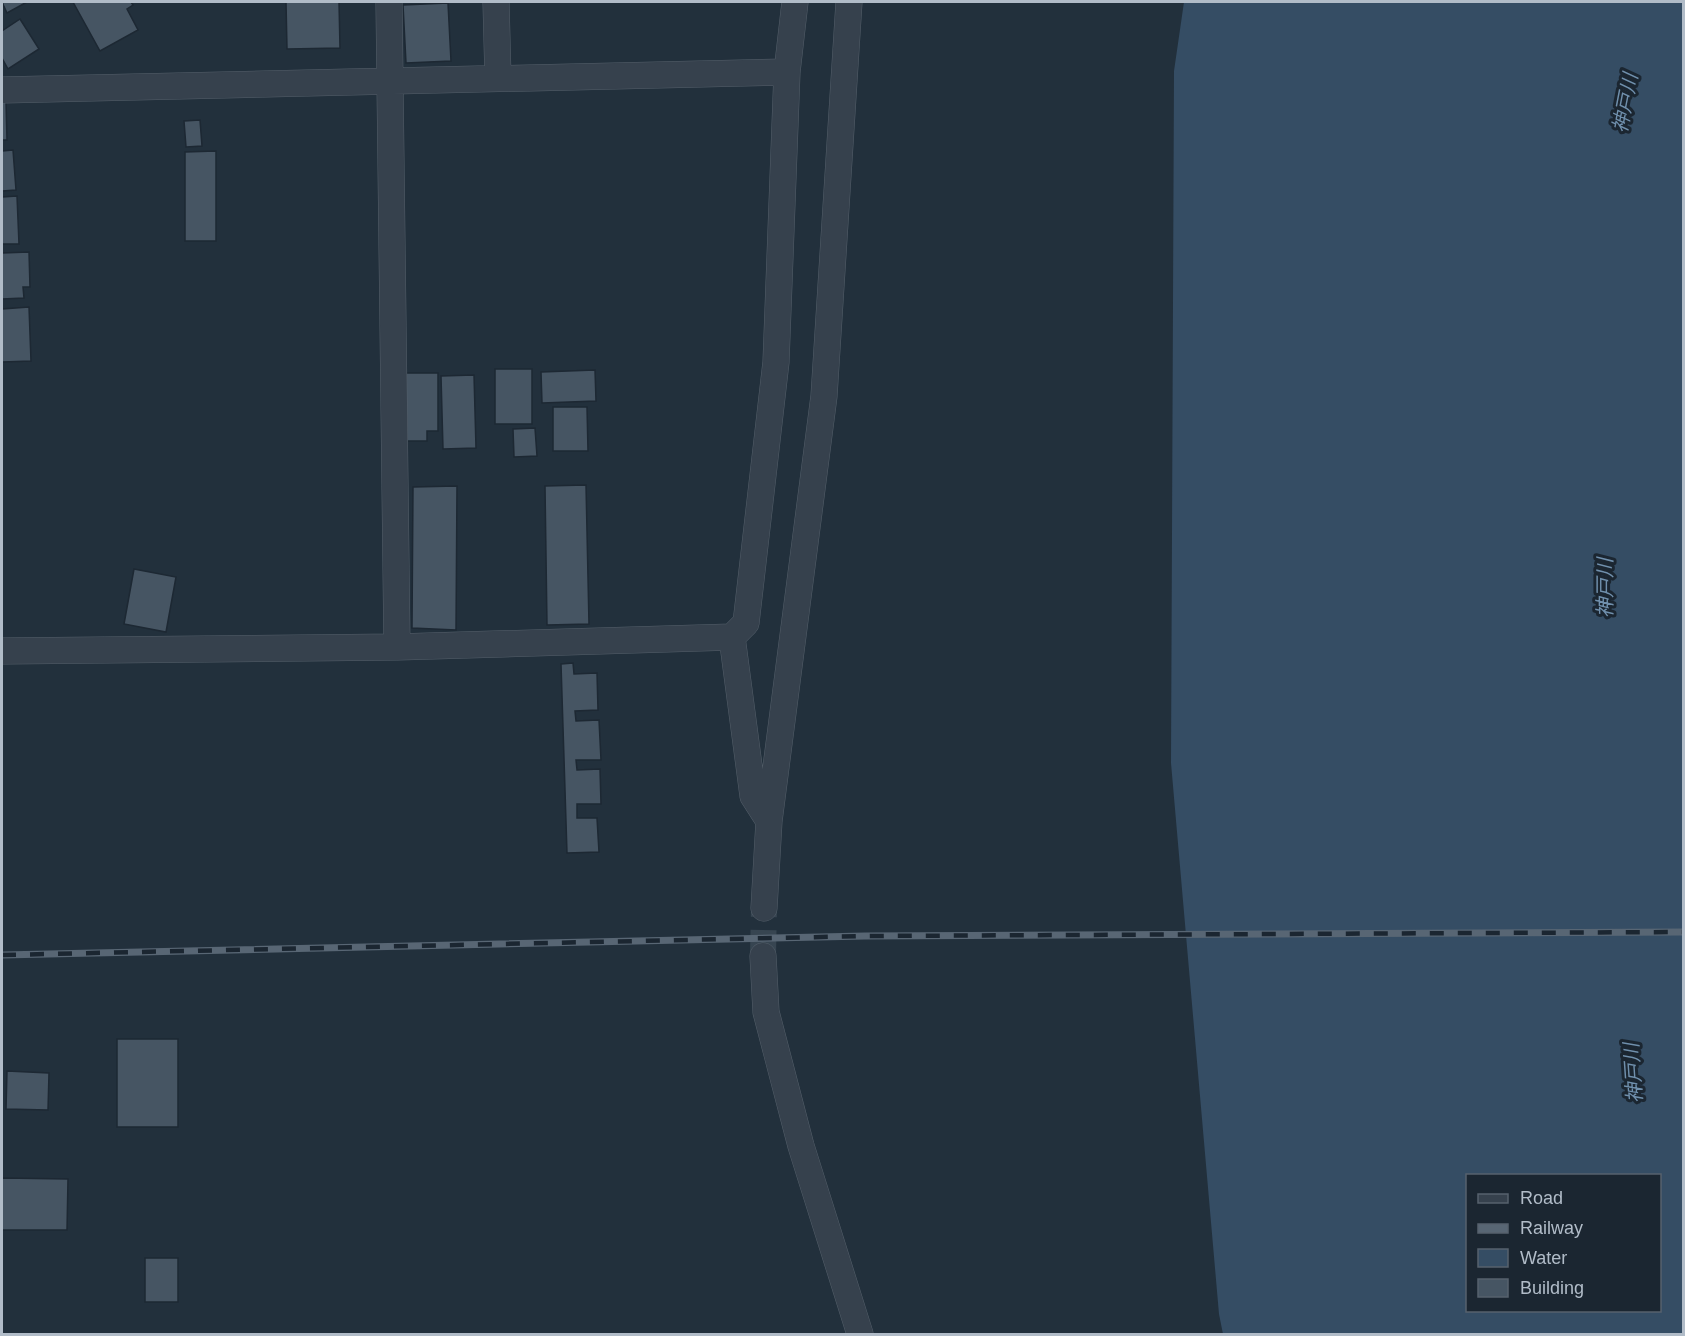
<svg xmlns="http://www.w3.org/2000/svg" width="1685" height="1336" font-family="Helvetica,'Noto Sans JP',sans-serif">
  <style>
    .water { fill: #354d64; fill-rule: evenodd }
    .building { fill: #465563; stroke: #1d2833; stroke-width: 1.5 }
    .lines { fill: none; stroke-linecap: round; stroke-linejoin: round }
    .street-tunnel { stroke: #374551; stroke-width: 26; stroke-dasharray: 26 13; stroke-linecap: butt }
    .street-casing { stroke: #545f6a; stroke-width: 27 }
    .street { stroke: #36414d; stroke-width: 26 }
    .rail-casing { stroke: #586674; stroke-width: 7 }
    .rail { stroke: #1b2631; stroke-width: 4.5; stroke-dasharray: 14; stroke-linecap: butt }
    .labels { text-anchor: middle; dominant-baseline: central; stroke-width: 6; stroke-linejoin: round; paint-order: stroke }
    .water-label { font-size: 20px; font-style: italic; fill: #7090ad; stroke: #1b2631 }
  </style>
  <rect width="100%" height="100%" fill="#22303c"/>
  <path class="water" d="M1184 2H1683V1334H1223L1219 1314 1171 763 1174 71ZM1468 1176H1660V1310H1468Z"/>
  <path class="building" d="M2 2H27L7 13Z
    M73 2H131L133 5 127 9 138 30 100 51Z
    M286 2H339L340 48 287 49Z
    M448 3 451 61 406 63 403 5Z
    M20 19 39 49 8 69 2 58V31Z
    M2 102H6L7 140H2Z
    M200 120 202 146 186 147 184 121Z
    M13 150 16 190 2 191V151Z
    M216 151V241H185V152Z
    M17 196 19 244H2V197Z
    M29 252 30 287H23L24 298 2 299V253Z
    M29 307 31 361 2 362V309Z
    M495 369H532V424H495Z
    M595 370 596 401 542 403 541 372Z
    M405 373H438V431H427V441H405Z
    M474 375 476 448 443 449 441 376Z
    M553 407H587L588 451H553Z
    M535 428 537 456 514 457 513 429Z
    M586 485 589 624 547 625 545 486Z
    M457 486 456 630 412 628 413 487Z
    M134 569 176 577 166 632 124 624Z
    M573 663 574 674 597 673 598 710 575 711 576 721 599 720 601 760H576L577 770 600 769 601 804H577V818H597L599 852 567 853 561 664Z
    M117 1039H178V1127H117Z
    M7 1071 49 1073 48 1110 6 1109Z
    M2 1178 68 1179 67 1230H2Z
    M145 1258H178V1302H145Z"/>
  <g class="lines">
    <path class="street-tunnel" d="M763 956 764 908"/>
    <defs>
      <path id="street" d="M389 2 397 647
        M496 2 498 78
        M2 90 787 72
        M732 637 753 796 769 821
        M2 651 397 647 732 637 746 623 776 362 787 72 795 2
        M764 908 769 821 824 396 849 2
        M763 956 766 1012 801 1146 860 1334"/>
    </defs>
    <use href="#street" class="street-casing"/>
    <use href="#street" class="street"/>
    <defs>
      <path id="rail" d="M2 955 865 936 1684 932"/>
    </defs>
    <use href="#rail" class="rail-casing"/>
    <use href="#rail" class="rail"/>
  </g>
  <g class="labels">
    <g class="water-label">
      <text transform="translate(1625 103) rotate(-79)">神戸川</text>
      <text transform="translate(1605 588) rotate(-90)">神戸川</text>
      <text transform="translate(1633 1073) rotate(-94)">神戸川</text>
    </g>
  </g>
  <rect width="1685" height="1336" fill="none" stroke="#b1bcc8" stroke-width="6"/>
  <rect x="1466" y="1174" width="195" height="138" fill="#1b2631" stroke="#57626d" stroke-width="1.5"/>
  <rect x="1478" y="1194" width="30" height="9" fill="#36414d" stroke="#57626d" stroke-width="1.5"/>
  <text x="1520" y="1204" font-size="18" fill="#b1bcc8">Road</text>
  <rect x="1478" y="1224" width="30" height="9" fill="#586674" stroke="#57626d" stroke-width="1.5"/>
  <text x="1520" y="1234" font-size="18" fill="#b1bcc8">Railway</text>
  <rect x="1478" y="1249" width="30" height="18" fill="#354d64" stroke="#57626d" stroke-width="1.5"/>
  <text x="1520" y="1264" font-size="18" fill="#b1bcc8">Water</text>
  <rect x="1478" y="1279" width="30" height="18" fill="#465563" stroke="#57626d" stroke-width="1.5"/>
  <text x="1520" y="1294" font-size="18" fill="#b1bcc8">Building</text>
</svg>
